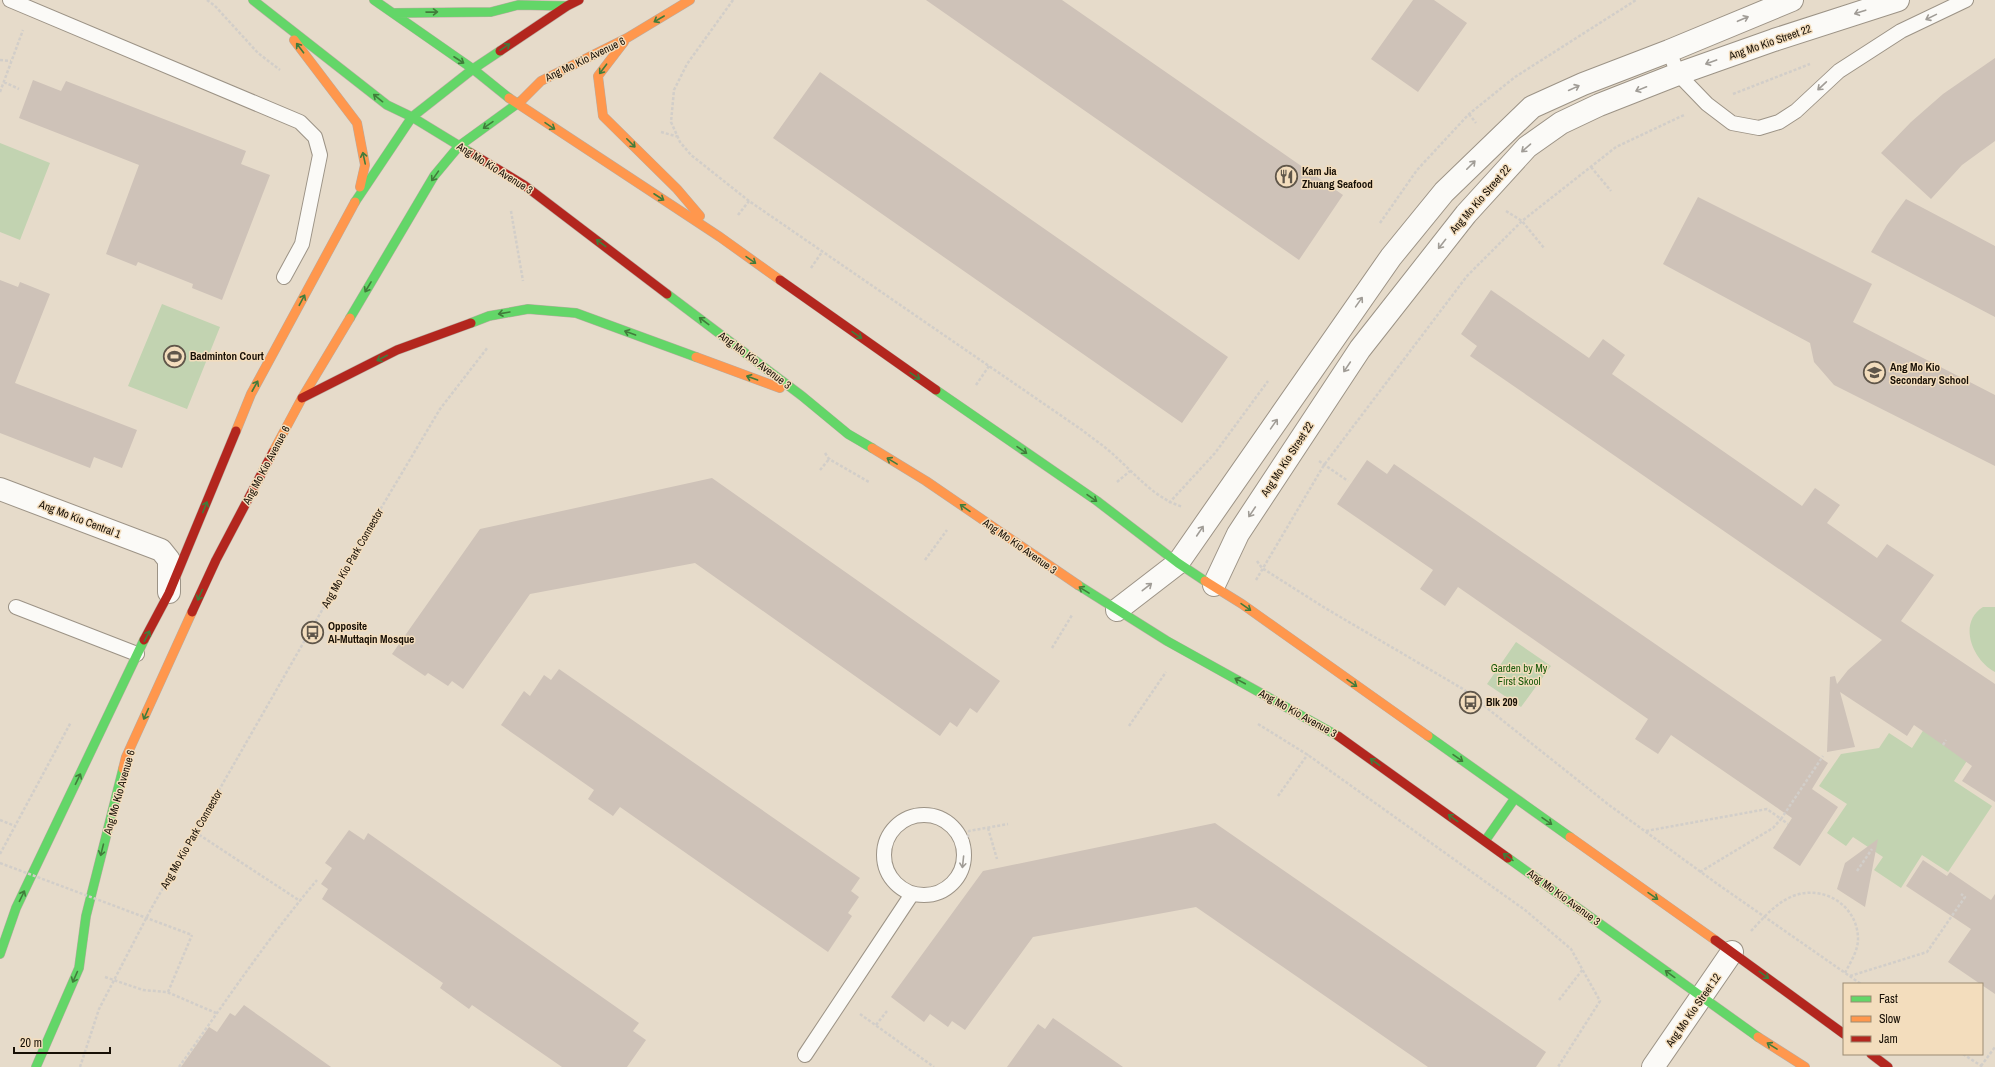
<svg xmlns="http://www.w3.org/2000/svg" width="1995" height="1067" font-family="'Archivo Narrow',sans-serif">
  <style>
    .green { fill: #c2d3b1 }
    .building { fill: #cec2b8 }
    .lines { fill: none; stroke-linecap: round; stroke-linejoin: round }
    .lane-casing { stroke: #9c9386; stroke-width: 16 }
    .street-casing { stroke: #9c9386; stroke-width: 24 }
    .fast-casing { stroke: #b9aca2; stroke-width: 10 }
    .slow-casing { stroke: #b9aca2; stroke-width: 10 }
    .jam-casing { stroke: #b9aca2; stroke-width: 10 }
    .path { stroke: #d2cec9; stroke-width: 2.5; stroke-dasharray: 3 2; stroke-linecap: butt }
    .lane { stroke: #fbfaf7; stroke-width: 14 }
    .street { stroke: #fbfaf7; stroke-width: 22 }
    .fast { stroke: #63d668; stroke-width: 9 }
    .slow { stroke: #ff974d; stroke-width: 9 }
    .jam { stroke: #b3261e; stroke-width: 9 }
    .path-bridge { stroke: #d2cec9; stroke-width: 2.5; stroke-dasharray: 3 2; stroke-linecap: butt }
    .oneway { stroke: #417c3b }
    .oneway2 { stroke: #a09c96 }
    .labels { text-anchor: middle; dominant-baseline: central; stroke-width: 3; stroke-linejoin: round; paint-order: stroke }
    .street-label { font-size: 11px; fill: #170f05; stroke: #f3ddbd }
    .poi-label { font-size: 11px; font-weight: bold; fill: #170f05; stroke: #f3ddbd; text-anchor: start }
    .park-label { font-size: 11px; fill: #1b5b0c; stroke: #f3ddbd }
  </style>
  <rect width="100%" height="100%" fill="#e6dbca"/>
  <path class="green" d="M0 143 50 163 20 240 0 232Z
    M162 304 220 327 187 409 128 386Z
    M1983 607H1995V672C1973 661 1957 623 1983 607Z
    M1516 642 1551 666 1521 707 1487 684Z
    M1926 726 1970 756 1954 781 1992 806 1948 872 1922 855 1901 888 1874 870 1883 857 1853 837 1846 846 1827 833 1847 804 1819 786 1841 754 1879 748 1889 733 1912 748Z"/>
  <path class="building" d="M926 0H1062L1343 195 1299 260Z
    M1413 0H1434L1467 23 1418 92 1371 59Z
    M1995 58V141L1962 165 1931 199 1881 153 1911 122 1943 94Z
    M820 72 1228 357 1182 423 773 138Z
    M33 80 61 91 66 81 246 151 241 164 270 175 222 300 192 288 193 284 138 262 136 266 106 254 139 165 19 118Z
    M1698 197 1872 284 1853 322 1995 395V466L1834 385 1814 362 1810 343 1663 264Z
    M1906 199 1995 246V317L1871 252 1887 225Z
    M0 280 18 287 20 282 50 294 15 383 137 430 122 468 94 457 90 468 0 433Z
    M1491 290 1589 358 1603 339 1625 355 1612 374 1802 506 1815 488 1840 505 1827 523 1877 558 1887 544 1934 575 1901 621 1995 684V802L1962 781 1972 766 1943 745 1914 725 1907 736 1840 692 1855 747 1827 752 1830 677 1835 676 1837 684 1848 670 1882 640 1470 356 1477 346 1461 334Z
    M1367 460 1387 474 1394 464 1828 763 1812 789 1838 807 1800 866 1773 848 1792 818 1671 735 1658 754 1635 739 1648 719 1458 587 1445 606 1420 589 1433 570 1337 504Z
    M712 478 1000 681 977 713 970 708 957 727 950 722 940 736 695 563 530 594 463 689 452 681 448 686 428 673 425 676 392 654 480 529Z
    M559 669 860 878 851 891 859 897 848 913 852 916 828 952 620 807 613 816 588 799 594 790 501 725 524 691 530 696 544 675 551 680Z
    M1215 823 1546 1052 1536 1067H1428L1196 907 1033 937 965 1030 952 1021 948 1027 930 1014 924 1022 891 997 983 871Z
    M349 830 364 840 368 833 639 1023 633 1031 646 1040 627 1067H562L472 1005 469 1009 440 988 443 983 322 899 328 889 321 884 332 868 325 863Z
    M1878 839 1865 907 1837 889 1845 863Z
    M1923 860 1947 876 1950 872 1991 900 1995 894V994L1948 962 1971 929 1906 886Z
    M244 1005 331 1067H181L209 1027 217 1032 230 1013 235 1016Z
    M1053 1018 1123 1067H1007L1038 1024 1045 1029Z"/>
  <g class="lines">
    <defs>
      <path id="lane" d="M10 0 300 122 315 137 320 155 302 244 284 277
        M1669 51 1678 74 1707 104 1732 123 1759 128 1779 122 1796 111 1839 71 1901 31 1966 0
        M16 607 137 654
        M884 855a40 40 0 1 1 80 0a40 40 0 1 1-80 0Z
        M805 1055 912 894"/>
      <path id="street" d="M0 489 161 550 169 560V592
        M1214 585 1238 534 1360 349 1466 214 1527 147 1561 123 1599 105 1678 74 1774 40 1898 0
        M1117 610 1178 563 1391 257 1444 192 1532 107 1583 84 1669 51 1792 0
        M1653 1067 1732 952"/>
      <path id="fast" d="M253 0 387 105 412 117 471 153
        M374 0 473 69 509 98
        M393 13 491 12 518 5 567 6
        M355 202 412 117 473 69 500 51
        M667 294 802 396 848 434 872 448
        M350 318 434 176 459 146 521 101
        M471 323 489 316 528 309 576 313 696 357
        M936 390 1097 501 1178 563 1205 581
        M1078 585 1167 641 1338 736
        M1428 736 1570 837
        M1485 841 1515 798
        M1508 858 1758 1037
        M0 954 16 908 144 640
        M36 1067 79 968 86 916 123 769"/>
      <path id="slow" d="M294 40 357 123 365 165 360 187
        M624 42 598 76 603 116 677 189 700 216
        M509 98 720 237 780 280
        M521 101 541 81 627 38 690 0
        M696 357 780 388
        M236 431 251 394 355 202
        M872 448 926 481 1078 585
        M273 452 302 398 350 318
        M1205 581 1242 604 1428 736
        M123 769 126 757 192 612
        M1570 837 1715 940
        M1758 1037 1805 1067"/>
      <path id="jam" d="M500 51 567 6 579 0
        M471 153 524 185 667 294
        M780 280 936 390
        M302 398 397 350 471 323
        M192 612 216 560 273 452
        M144 640 169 593 236 431
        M1338 736 1508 858
        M1715 940 1844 1034
        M1871 1054 1888 1067"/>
    </defs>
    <use href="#lane" class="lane-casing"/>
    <use href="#street" class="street-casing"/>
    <use href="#fast" class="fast-casing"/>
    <use href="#slow" class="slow-casing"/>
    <use href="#jam" class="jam-casing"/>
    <path class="path" d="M207 0 215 6 258 53 280 70
      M733 0 687 64 674 90 671 122 680 142 691 155 749 201 1082 430C1093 439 1106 447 1116 457 1137 476 1156 499 1183 507
      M0 60 11 61
      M4 82 19 89
      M0 92 23 30
      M1733 94 1810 64
      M1469 114 1476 123
      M661 132 679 137
      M1591 167 1611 191
      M511 211 523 281
      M1506 211 1522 221 1544 248
      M738 215 749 201
      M1380 223 1417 170 1469 114 1515 77 1636 0
      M811 268 822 252
      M976 385 989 366
      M825 453 829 459 869 482
      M1319 461 1348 481
      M820 470 830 458
      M1117 482 1130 471
      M1169 503 1215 453 1268 381
      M925 560 947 530
      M1257 561 1262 568 1325 608 1463 689 1609 805 1716 883 1861 984
      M1256 580 1324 465 1467 276 1522 221 1616 147 1684 115
      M1052 648 1072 615
      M1258 724 1308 755 1525 910 1571 949 1600 1001 1558 1067
      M1129 726 1166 672
      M1943 745 1946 740
      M1278 796 1308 754
      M0 820 15 826
      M988 828 997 859
      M1646 831 1767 809 1781 819 1823 756
      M195 832 300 901
      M0 854 71 722
      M964 867 969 831 1008 824
      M1857 871 1872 849
      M1700 872 1773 828 1781 819 1788 824
      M1751 931C1764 917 1776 903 1793 896 1824 884 1858 906 1858 939 1858 951 1850 963 1845 973
      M1850 976 1927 952 1965 897 1961 894
      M105 977 143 990 167 992 216 1013
      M168 992 192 935
      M1559 1000 1583 969
      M860 1014 934 1067
      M876 1025 887 1011
      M1963 1054 1983 1067
      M1981 1066 1995 1047
      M80 1067 99 1009 151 909 195 832 368 530 440 409 488 347
      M179 1067C224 1004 267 939 317 880"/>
    <use href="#lane" class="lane"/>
    <use href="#street" class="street"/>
    <use href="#fast" class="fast"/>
    <use href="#slow" class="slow"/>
    <use href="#jam" class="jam"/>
    <path class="path-bridge" d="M0 863 192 935"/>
  </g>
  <defs><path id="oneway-shaft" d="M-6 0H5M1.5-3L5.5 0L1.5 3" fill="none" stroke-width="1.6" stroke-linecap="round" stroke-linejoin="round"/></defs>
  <g class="oneway">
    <use href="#oneway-shaft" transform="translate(432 12) rotate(-1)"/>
    <use href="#oneway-shaft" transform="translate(659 19) rotate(150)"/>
    <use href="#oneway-shaft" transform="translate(505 47) rotate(-34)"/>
    <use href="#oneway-shaft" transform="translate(300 48) rotate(-127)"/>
    <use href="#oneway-shaft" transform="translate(459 60) rotate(33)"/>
    <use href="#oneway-shaft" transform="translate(603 69) rotate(127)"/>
    <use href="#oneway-shaft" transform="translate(378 98) rotate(-141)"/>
    <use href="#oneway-shaft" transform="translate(488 125) rotate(145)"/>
    <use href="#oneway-shaft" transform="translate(550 126) rotate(34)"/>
    <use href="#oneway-shaft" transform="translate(631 143) rotate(45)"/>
    <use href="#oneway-shaft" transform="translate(364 158) rotate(-102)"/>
    <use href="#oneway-shaft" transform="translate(435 176) rotate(125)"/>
    <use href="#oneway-shaft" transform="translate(659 197) rotate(33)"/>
    <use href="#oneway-shaft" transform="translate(601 243) rotate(-143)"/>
    <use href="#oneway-shaft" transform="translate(751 260) rotate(35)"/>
    <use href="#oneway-shaft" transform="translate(368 287) rotate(121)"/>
    <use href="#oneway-shaft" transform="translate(302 300) rotate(-62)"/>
    <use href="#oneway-shaft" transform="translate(504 313) rotate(170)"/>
    <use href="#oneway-shaft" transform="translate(704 321) rotate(-143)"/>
    <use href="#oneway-shaft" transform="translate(630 333) rotate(-160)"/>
    <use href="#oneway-shaft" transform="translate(857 335) rotate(35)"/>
    <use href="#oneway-shaft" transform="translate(382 358) rotate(153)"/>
    <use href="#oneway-shaft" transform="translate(915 376) rotate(34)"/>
    <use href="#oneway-shaft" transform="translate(752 378) rotate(-160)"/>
    <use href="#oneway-shaft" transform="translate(255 386) rotate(-61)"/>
    <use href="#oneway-shaft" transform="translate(1022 450) rotate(35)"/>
    <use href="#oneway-shaft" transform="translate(892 461) rotate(-149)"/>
    <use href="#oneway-shaft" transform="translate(1092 498) rotate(35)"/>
    <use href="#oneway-shaft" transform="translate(205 507) rotate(-68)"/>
    <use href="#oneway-shaft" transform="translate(965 508) rotate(-145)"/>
    <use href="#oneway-shaft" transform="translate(1084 590) rotate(-148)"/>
    <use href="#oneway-shaft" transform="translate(200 595) rotate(114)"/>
    <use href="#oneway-shaft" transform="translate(1246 607) rotate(35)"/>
    <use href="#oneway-shaft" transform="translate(147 636) rotate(-63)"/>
    <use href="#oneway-shaft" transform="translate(1240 681) rotate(-152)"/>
    <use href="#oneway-shaft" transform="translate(1352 683) rotate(35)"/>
    <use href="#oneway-shaft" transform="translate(146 714) rotate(114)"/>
    <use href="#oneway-shaft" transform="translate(1458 758) rotate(35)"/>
    <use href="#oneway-shaft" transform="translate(1375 762) rotate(-144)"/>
    <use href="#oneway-shaft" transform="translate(78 779) rotate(-64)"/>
    <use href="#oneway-shaft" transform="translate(1453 818) rotate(-144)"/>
    <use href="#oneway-shaft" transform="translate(1547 821) rotate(35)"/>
    <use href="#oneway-shaft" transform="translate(102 850) rotate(104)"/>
    <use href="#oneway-shaft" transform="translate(1508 857) rotate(-145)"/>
    <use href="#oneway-shaft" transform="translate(22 896) rotate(-64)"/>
    <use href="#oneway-shaft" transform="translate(1653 896) rotate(35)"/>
    <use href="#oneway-shaft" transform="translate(1670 974) rotate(-144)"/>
    <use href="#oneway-shaft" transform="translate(1764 975) rotate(36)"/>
    <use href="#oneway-shaft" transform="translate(75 977) rotate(114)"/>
    <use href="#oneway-shaft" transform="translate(1772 1046) rotate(-148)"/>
  </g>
  <g class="oneway2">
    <use href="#oneway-shaft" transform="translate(1860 12) rotate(162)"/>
    <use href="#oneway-shaft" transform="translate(1931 17) rotate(154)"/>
    <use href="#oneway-shaft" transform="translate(1743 19) rotate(-23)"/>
    <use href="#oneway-shaft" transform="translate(1711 62) rotate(160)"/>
    <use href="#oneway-shaft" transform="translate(1822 86) rotate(137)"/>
    <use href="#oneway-shaft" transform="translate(1574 88) rotate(-25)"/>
    <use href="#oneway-shaft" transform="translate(1641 89) rotate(158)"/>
    <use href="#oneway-shaft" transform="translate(1526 148) rotate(139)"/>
    <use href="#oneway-shaft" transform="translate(1471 165) rotate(-45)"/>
    <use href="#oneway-shaft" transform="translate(1442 244) rotate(128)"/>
    <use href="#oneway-shaft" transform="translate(1359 302) rotate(-55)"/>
    <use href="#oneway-shaft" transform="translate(1347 367) rotate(124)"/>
    <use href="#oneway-shaft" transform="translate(1274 424) rotate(-55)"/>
    <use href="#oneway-shaft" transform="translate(1252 512) rotate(124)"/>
    <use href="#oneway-shaft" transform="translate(1200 531) rotate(-56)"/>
    <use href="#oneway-shaft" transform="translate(1147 587) rotate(-38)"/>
    <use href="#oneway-shaft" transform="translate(963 862) rotate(96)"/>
  </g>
  <defs>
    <symbol id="restaurant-ring" viewBox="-11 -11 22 22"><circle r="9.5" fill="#f3ddbd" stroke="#5f564a" stroke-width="1.5"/><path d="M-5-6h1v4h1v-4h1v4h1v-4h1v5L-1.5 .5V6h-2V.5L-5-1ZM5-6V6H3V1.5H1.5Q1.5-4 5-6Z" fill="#5f564a"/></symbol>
    <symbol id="stadium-ring" viewBox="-11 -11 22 22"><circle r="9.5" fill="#f3ddbd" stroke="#5f564a" stroke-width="1.5"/><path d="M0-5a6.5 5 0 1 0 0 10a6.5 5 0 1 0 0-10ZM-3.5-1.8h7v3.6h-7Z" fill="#5f564a"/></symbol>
    <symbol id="school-ring" viewBox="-11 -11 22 22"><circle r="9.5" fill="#f3ddbd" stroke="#5f564a" stroke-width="1.5"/><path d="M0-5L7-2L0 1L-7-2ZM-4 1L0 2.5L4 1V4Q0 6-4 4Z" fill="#5f564a"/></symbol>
    <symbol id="bus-ring" viewBox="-11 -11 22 22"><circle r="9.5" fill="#f3ddbd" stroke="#5f564a" stroke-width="1.5"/><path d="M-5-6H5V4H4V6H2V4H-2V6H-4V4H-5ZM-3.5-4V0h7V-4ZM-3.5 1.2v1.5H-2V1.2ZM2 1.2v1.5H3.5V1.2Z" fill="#5f564a"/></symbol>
  </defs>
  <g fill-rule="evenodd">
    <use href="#restaurant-ring" x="1274" y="164" width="25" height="25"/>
    <use href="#stadium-ring" x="162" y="344" width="25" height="25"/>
    <use href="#school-ring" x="1862" y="360" width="25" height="25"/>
    <use href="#bus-ring" x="300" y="620" width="25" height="25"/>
    <use href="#bus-ring" x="1458" y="690" width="25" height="25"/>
  </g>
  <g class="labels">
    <g class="street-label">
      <text transform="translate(1770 42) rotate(-19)">Ang Mo Kio Street 22</text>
      <text transform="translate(585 59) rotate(-26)">Ang Mo Kio Avenue 6</text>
      <text transform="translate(495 168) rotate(32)">Ang Mo Kio Avenue 3</text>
      <text transform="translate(1480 199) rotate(-49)">Ang Mo Kio Street 22</text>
      <text transform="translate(755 360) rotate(37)">Ang Mo Kio Avenue 3</text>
      <text transform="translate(1287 459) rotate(-57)">Ang Mo Kio Street 22</text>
      <text transform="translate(266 465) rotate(-62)">Ang Mo Kio Avenue 6</text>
      <text transform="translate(80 519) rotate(21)">Ang Mo Kio Central 1</text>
      <text transform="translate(1020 546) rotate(35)">Ang Mo Kio Avenue 3</text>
      <text transform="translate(352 558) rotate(-60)">Ang Mo Kio Park Connector</text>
      <text transform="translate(1298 713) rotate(29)">Ang Mo Kio Avenue 3</text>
      <text transform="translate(119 792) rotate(-74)">Ang Mo Kio Avenue 6</text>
      <text transform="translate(191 839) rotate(-60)">Ang Mo Kio Park Connector</text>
      <text transform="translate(1564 897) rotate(36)">Ang Mo Kio Avenue 3</text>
      <text transform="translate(1693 1010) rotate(-55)">Ang Mo Kio Street 12</text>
    </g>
    <g class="poi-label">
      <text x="1302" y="171">Kam Jia<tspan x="1302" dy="13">Zhuang Seafood</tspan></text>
      <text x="190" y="356">Badminton Court</text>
      <text x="1890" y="367">Ang Mo Kio<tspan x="1890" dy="13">Secondary School</tspan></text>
      <text x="328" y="626">Opposite<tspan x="328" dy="13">Al-Muttaqin Mosque</tspan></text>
      <text x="1486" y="702">Blk 209</text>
    </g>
    <g class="park-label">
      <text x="1519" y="668">Garden by My<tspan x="1519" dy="13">First Skool</tspan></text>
    </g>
  </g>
  <rect x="1843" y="983" width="140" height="72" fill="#f3ddbd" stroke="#9b8b73"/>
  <rect x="1851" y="996" width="20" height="6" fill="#63d668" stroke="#9b8b73"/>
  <text x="1879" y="1003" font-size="12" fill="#170f05">Fast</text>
  <rect x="1851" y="1016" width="20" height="6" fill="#ff974d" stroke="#9b8b73"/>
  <text x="1879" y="1023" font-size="12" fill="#170f05">Slow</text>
  <rect x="1851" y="1036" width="20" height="6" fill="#b3261e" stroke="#9b8b73"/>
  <text x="1879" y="1043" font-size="12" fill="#170f05">Jam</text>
  <path d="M14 1047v6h96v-6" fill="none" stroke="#170f05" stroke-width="2"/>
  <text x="20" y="1047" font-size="12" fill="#170f05" stroke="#f3ddbd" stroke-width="3" paint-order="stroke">20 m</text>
</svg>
